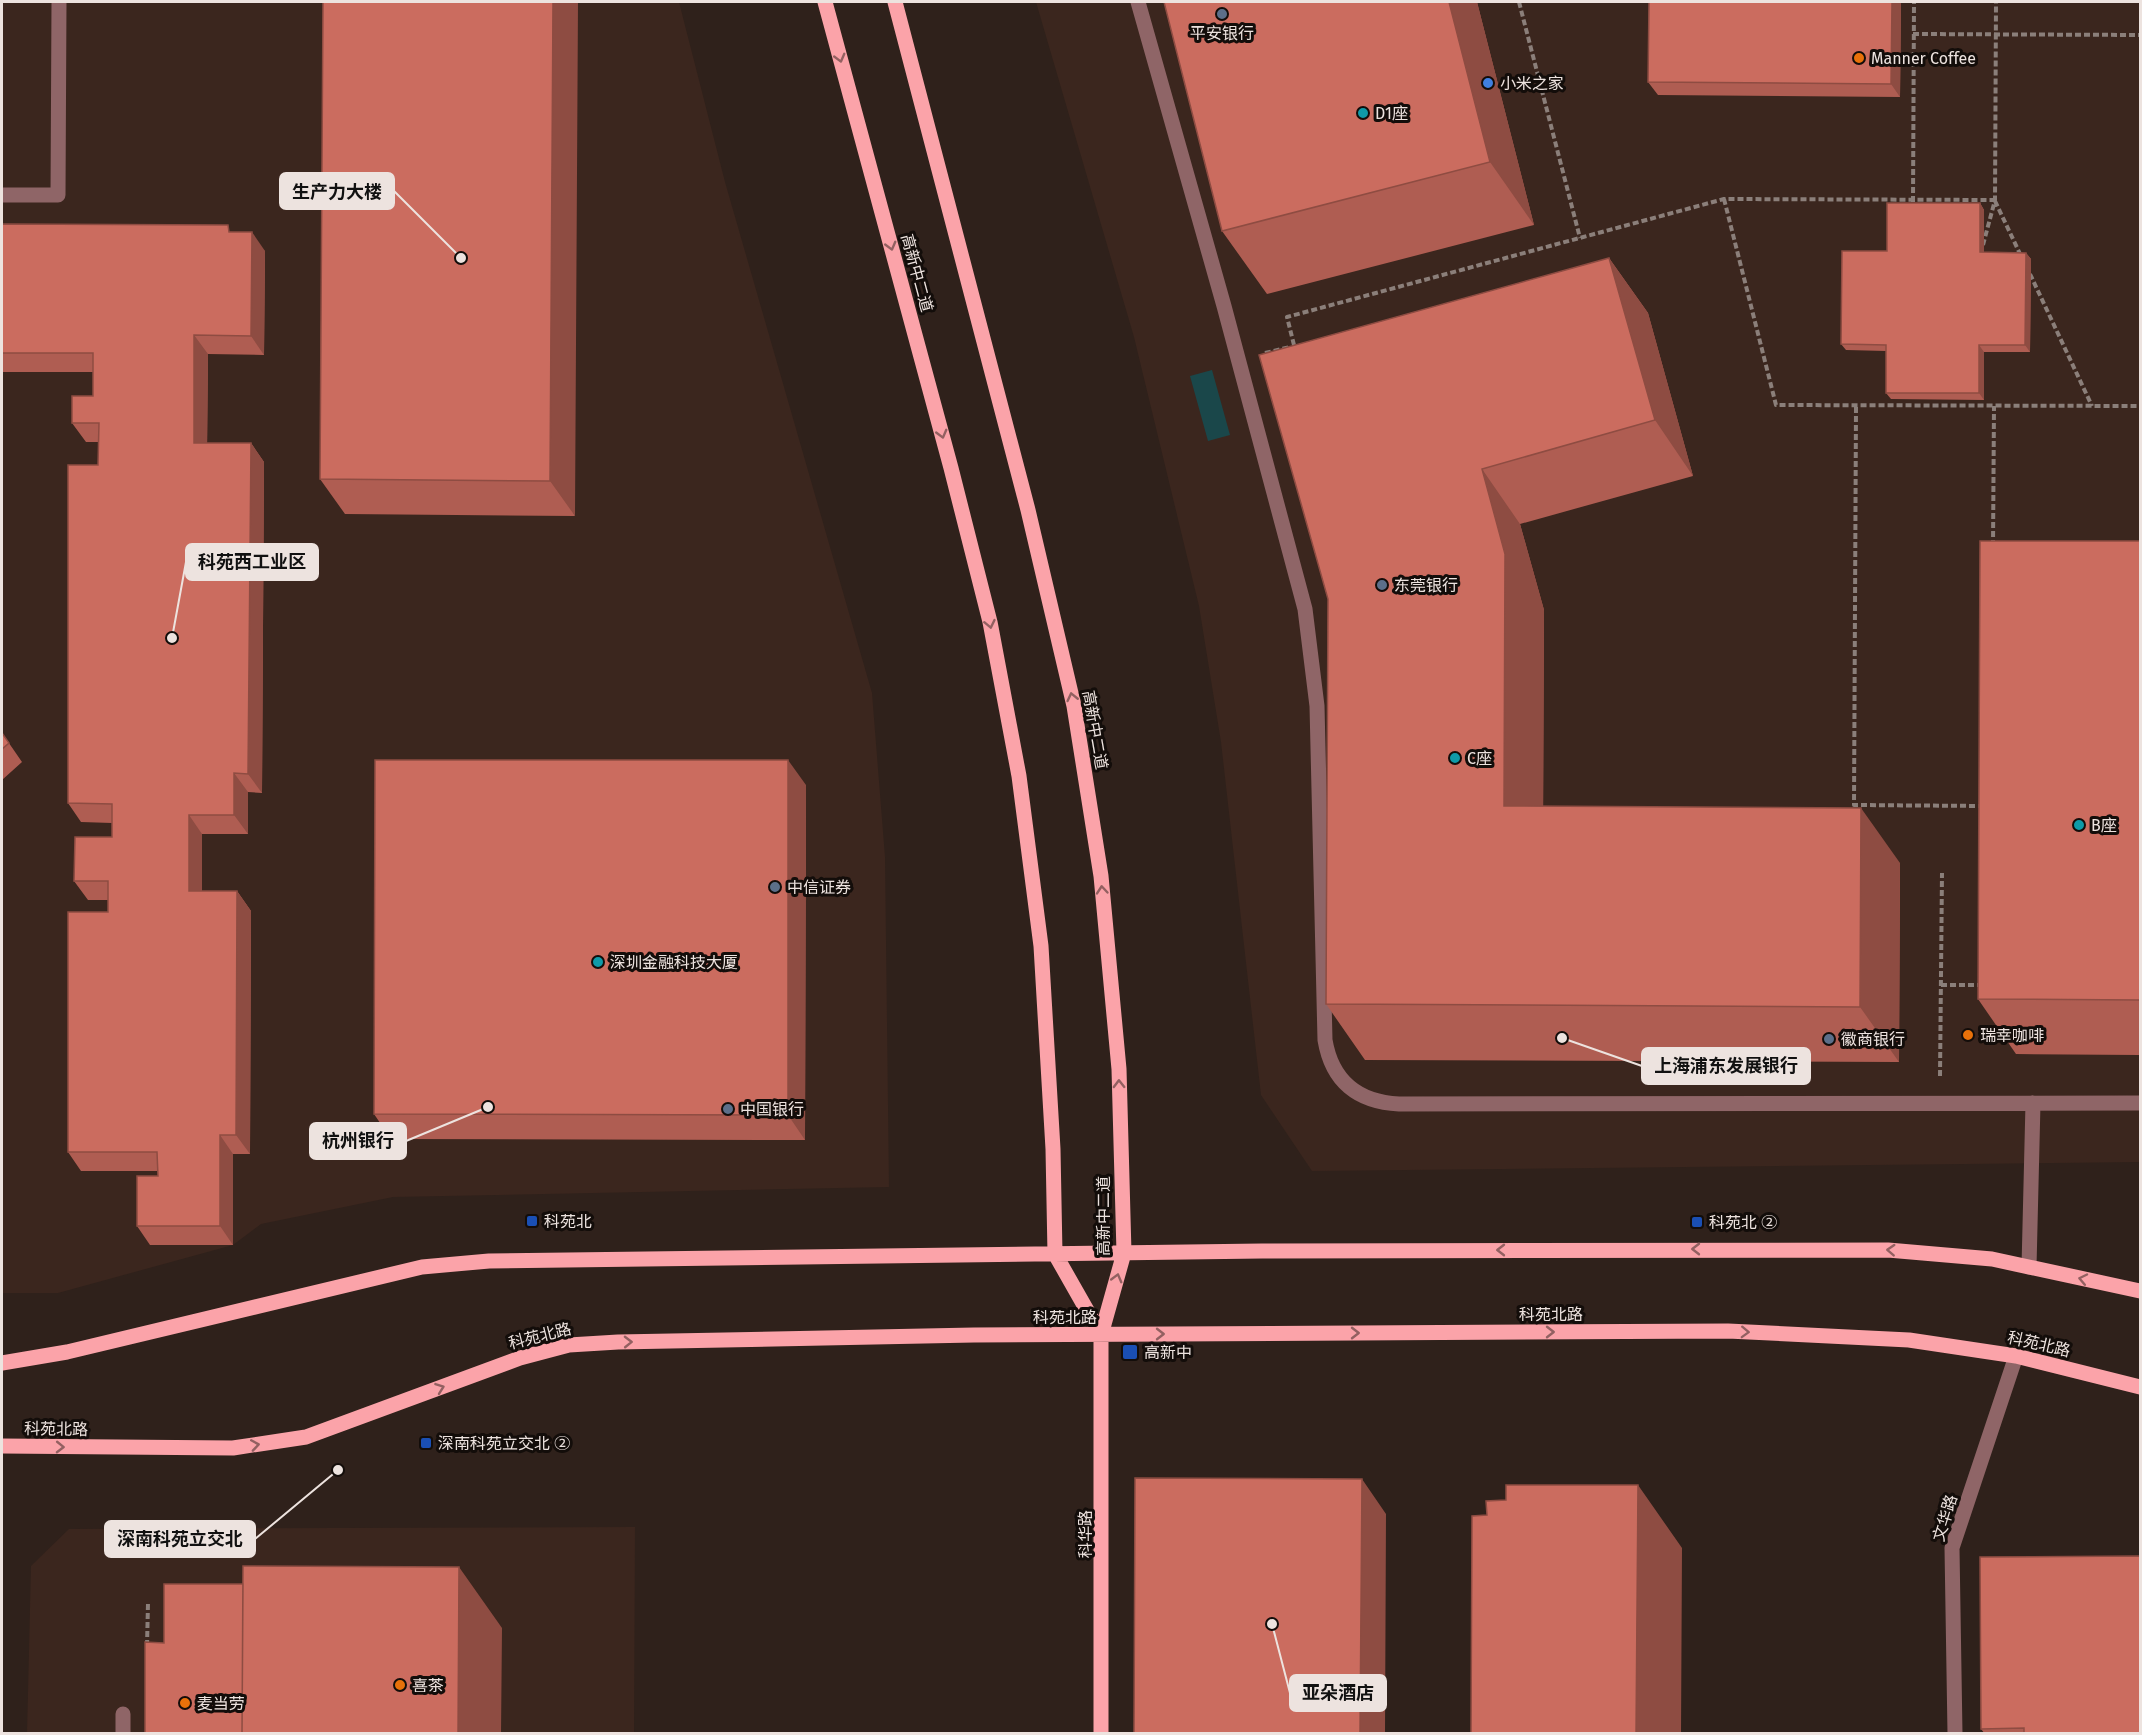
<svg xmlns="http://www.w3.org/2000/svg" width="2142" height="1735" font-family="'Fira Sans','Noto Sans SC',sans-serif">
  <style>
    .built { fill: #3b261e }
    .water { fill: #1a474a }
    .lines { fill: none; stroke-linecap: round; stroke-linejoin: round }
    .path { stroke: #8b7f7a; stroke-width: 4; stroke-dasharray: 6 3; stroke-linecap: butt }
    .minor { stroke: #8f6567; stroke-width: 15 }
    .major { stroke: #fba3a9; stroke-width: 15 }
    .wall { fill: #af5d52 }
    .shaded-wall { fill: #8e4c42 }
    .building { fill: #cb6c5f; stroke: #8e4c42; stroke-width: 1.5 }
    .oneway { stroke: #936061 }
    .service-dot { fill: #5c6f8a; stroke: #130d0a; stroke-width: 2 }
    .food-dot { fill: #e8710a; stroke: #130d0a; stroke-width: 2 }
    .shop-dot { fill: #3f7fe0; stroke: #130d0a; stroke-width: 2 }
    .culture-dot { fill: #0f9aa8; stroke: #130d0a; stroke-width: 2 }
    .transit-dot { fill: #1a4fb4; stroke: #130d0a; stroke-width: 2 }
    .labels { text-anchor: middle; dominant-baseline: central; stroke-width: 6; stroke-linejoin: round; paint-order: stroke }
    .poi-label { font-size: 16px; fill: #ede3df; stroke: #130d0a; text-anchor: start }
    .street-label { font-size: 16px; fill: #ede3df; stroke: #130d0a }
    .leader { fill: none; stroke: #ede3df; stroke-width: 2 }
    .callout-dot { fill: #ede3df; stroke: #130d0a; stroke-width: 2 }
    .callout { fill: #ede3df; stroke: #ede3df; stroke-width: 2 }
    .callout-label { font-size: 18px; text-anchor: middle; font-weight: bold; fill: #111 }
  </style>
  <rect width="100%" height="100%" fill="#2f211b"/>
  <path class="built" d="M2 2H679L725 182 872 693 885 857 889 1187 393 1197 261 1224 233 1245 58 1293H2Z
    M1036 2H2140V1162L1312 1171 1261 1095 1221 742 1199 606 1134 337Z
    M635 1527 634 1733 27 1734 31 1566 69 1529Z"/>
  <path class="water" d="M1212 370 1230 435 1208 441 1190 376Z"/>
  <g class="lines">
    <path class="path" d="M1519 2 1580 238
      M1913 34 2140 35
      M1724 199 1776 405 2140 406
      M1995 201 2021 256
      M1913 202 1914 2
      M1983 245 1995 200 1996 2
      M2030 274 2092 406
      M1294 345 1287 317 1724 199 1995 200
      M1265 353 1290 347
      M1856 407 1854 805 1984 806
      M1993 546 1994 406
      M1941 985H1982
      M1940 1076 1942 873
      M147 1646 148 1603"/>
    <path class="minor" d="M1138 2 1224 306 1305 609 1317 706 1325 1040C1332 1082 1358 1102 1399 1104L2140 1103
      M2 195H58L59 2
      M2029 1267 2033 1103
      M123 1734V1714
      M1955 1734 1952 1548 2016 1356"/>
    <path class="major" d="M825 2 951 468 990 622 1019 776 1041 946 1053 1149 1055 1254 1101 1335
      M895 2 1028 510 1074 706 1101 876 1119 1069 1124 1253 1101 1335V1734
      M2 1363 67 1352 422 1267 489 1261 1262 1251 1888 1250 1992 1259 2140 1291
      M2 1446 233 1448 306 1437 520 1358 569 1345 618 1342 974 1335 1728 1331 1909 1340 2016 1356 2140 1387"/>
  </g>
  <path class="wall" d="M323 2 575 516 345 514 320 479Z
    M1164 2H1477L1534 225 1267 294 1222 231Z
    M1649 2H1901L1900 97 1658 95 1648 82Z
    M1980 203 1984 210V252L2026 253 2031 259 2030 352H1984V400L1891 399 1886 393V351L1846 350 1841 344 1887 251Z
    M2 224 233 232 265 251 264 355 208 354 207 443H251L264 462 262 793 248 792V834H202V891H237L251 911 250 1154H233V1245H150L137 1226 158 1176V1171H81L68 1152 108 912V900H88L74 881 112 837V823L81 822 68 803 98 465 99 442H86L72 423 93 396V372H2Z
    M1609 258 1648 313 1693 476 1520 524 1544 610 1543 806 1900 863 1899 1062 1365 1060 1326 1004 1328 599Z
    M2140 541V1055L2016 1054 1978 999Z
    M2 733 22 762 2 780Z
    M806 785 805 1140 391 1139 374 1114Z
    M2140 1556V1734H1985L1981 1729Z"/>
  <path class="shaded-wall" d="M553 2H578L575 516 550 481Z
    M1449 2H1477L1534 225 1490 162Z
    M1892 2H1901L1900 97 1891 84Z
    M1980 203 1984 210V258L1980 252Z
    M252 232 265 251 264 355 251 336Z
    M2026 253 2031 259 2030 352 2025 345Z
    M1609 258 1648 313 1693 476 1655 420Z
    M194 335 208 354 207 462 194 443Z
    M1979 345 1984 352V400L1979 393Z
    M251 443 264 462 262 793 248 774Z
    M1482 469 1520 524 1544 610 1543 861 1504 806Z
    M788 760 806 785 805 1140 788 1115Z
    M234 773 248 792V834L234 815Z
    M1861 808 1900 863 1899 1062 1860 1007Z
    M189 815 202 834V910L189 891Z
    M237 891 251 911 250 1154 236 1135Z
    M220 1135 233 1154V1245L220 1226Z
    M1362 1479 1386 1514 1385 1734H1360Z
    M1638 1485 1682 1548 1681 1734H1636Z
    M459 1567 502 1628 501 1734H458Z"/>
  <path class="building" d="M323 2H553L550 481 320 479Z
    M1164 2H1449L1490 162 1222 231Z
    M1649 2H1892L1891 84 1648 82Z
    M1887 203H1980V252L2026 253 2025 345H1979V393H1886V345L1841 344 1842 251H1887Z
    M2 224 228 225 229 232H252L251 336 194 335V443H251L248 774 234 773V815H189V891H237L236 1135H220V1226H137V1176H158L157 1152H68V912H108V881H74L75 837H112V804L68 803V465H98L99 423H72V396H93V353H2Z
    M1609 258 1655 420 1482 469 1505 554 1504 806 1861 808 1860 1007 1326 1004 1328 599 1259 355Z
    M1980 541H2140V1000L1978 999Z
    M2 733 9 743 2 749Z
    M375 760H788V1115L374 1114Z
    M1135 1478 1362 1479 1360 1734H1134Z
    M1506 1485H1638L1636 1734H1471L1472 1516 1487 1515 1486 1501 1506 1500Z
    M2140 1556V1734H2024V1728L1981 1729 1980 1557Z
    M243 1566 459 1567 458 1734H242Z
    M164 1584H243L242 1734H145V1642L164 1643Z"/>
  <defs><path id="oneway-chevron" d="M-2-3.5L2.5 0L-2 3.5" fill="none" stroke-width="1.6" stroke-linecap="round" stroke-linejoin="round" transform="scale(1.5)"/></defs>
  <g class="oneway">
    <use href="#oneway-chevron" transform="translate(840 58) rotate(75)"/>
    <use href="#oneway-chevron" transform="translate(891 246) rotate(75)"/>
    <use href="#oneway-chevron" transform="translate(942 434) rotate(75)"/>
    <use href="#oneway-chevron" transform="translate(990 624) rotate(78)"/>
    <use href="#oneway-chevron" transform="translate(1072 697) rotate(-103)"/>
    <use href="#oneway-chevron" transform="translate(1102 890) rotate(-95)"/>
    <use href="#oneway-chevron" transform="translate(1119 1084) rotate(-91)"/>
    <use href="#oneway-chevron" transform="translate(1696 1249) rotate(180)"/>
    <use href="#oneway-chevron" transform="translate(1501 1250) rotate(180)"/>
    <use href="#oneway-chevron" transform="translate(1891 1250) rotate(-177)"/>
    <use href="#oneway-chevron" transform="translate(1117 1278) rotate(-75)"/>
    <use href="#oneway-chevron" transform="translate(2083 1279) rotate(-168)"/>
    <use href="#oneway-chevron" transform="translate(1550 1332)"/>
    <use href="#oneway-chevron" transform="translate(1745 1332) rotate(2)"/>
    <use href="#oneway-chevron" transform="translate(1355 1333)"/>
    <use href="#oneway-chevron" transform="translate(1160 1334)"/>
    <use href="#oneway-chevron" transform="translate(628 1342) rotate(-1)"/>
    <use href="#oneway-chevron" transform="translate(440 1388) rotate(-20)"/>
    <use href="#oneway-chevron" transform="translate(255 1445) rotate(-9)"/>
    <use href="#oneway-chevron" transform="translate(60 1447) rotate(1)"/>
  </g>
  <g class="service-dot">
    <circle cx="1222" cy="14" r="6"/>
    <circle cx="1382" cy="585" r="6"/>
    <circle cx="775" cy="887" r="6"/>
    <circle cx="1829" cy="1039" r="6"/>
    <circle cx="728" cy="1109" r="6"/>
  </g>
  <g class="food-dot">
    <circle cx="1859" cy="58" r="6"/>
    <circle cx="1968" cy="1035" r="6"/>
    <circle cx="400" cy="1685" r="6"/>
    <circle cx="185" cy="1703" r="6"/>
  </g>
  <circle class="shop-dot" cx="1488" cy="83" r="6"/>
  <g class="culture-dot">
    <circle cx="1363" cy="113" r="6"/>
    <circle cx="1455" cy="758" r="6"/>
    <circle cx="2079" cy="825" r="6"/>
    <circle cx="598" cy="962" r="6"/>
  </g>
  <g class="transit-dot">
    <rect x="526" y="1215" width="12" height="12" rx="3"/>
    <rect x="1691" y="1216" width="12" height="12" rx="3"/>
    <rect x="1122" y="1344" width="16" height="16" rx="3"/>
    <rect x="420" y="1437" width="12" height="12" rx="3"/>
  </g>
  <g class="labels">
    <g class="poi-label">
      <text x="1222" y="33" text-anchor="middle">平安银行</text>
      <text x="1871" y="58">Manner Coffee</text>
      <text x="1500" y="83">小米之家</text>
      <text x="1375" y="113">D1座</text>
      <text x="1394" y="585">东莞银行</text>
      <text x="1467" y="758">C座</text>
      <text x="2091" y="825">B座</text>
      <text x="787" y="887">中信证券</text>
      <text x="610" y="962">深圳金融科技大厦</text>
      <text x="1980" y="1035">瑞幸咖啡</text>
      <text x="1841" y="1039">徽商银行</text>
      <text x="740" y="1109">中国银行</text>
      <text x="544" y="1221">科苑北</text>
      <text x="1709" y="1222">科苑北 ②</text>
      <text x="1144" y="1352">高新中</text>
      <text x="438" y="1443">深南科苑立交北 ②</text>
      <text x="412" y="1685">喜茶</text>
      <text x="197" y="1703">麦当劳</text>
    </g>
    <g class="street-label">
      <text transform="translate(917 273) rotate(75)">高新中二道</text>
      <text transform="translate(1095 730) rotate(80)">高新中二道</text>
      <text transform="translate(1103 1216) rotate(-90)">高新中二道</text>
      <text x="1551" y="1314">科苑北路</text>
      <text x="1065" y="1317">科苑北路</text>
      <text transform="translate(540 1336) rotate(-14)">科苑北路</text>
      <text transform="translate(2039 1344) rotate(13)">科苑北路</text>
      <text transform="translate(56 1429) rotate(1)">科苑北路</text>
      <text transform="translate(1945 1518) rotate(-73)">文华路</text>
      <text transform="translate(1085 1534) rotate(-90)">科华路</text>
    </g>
  </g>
  <path class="leader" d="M461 258L394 191M172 638L186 562M1562 1038L1642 1066M488 1107L406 1141M338 1470L255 1539M1272 1624L1290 1693"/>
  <g class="callout-dot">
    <circle cx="461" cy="258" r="6"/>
    <circle cx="172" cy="638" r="6"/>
    <circle cx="1562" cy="1038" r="6"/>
    <circle cx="488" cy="1107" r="6"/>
    <circle cx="338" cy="1470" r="6"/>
    <circle cx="1272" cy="1624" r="6"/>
  </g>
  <g class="callout">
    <rect x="280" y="173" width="114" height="36" rx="6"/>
    <rect x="186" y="544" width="132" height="36" rx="6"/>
    <rect x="1642" y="1048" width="168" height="36" rx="6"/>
    <rect x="310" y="1123" width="96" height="36" rx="6"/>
    <rect x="105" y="1521" width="150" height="36" rx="6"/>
    <rect x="1290" y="1675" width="96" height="36" rx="6"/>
  </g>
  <g class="callout-label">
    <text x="337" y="198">生产力大楼</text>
    <text x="252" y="568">科苑西工业区</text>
    <text x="1726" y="1072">上海浦东发展银行</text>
    <text x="358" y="1147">杭州银行</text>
    <text x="180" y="1545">深南科苑立交北</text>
    <text x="1338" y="1699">亚朵酒店</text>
  </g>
  <rect width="2142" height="1735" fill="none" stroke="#ede3df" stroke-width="6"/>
</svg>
